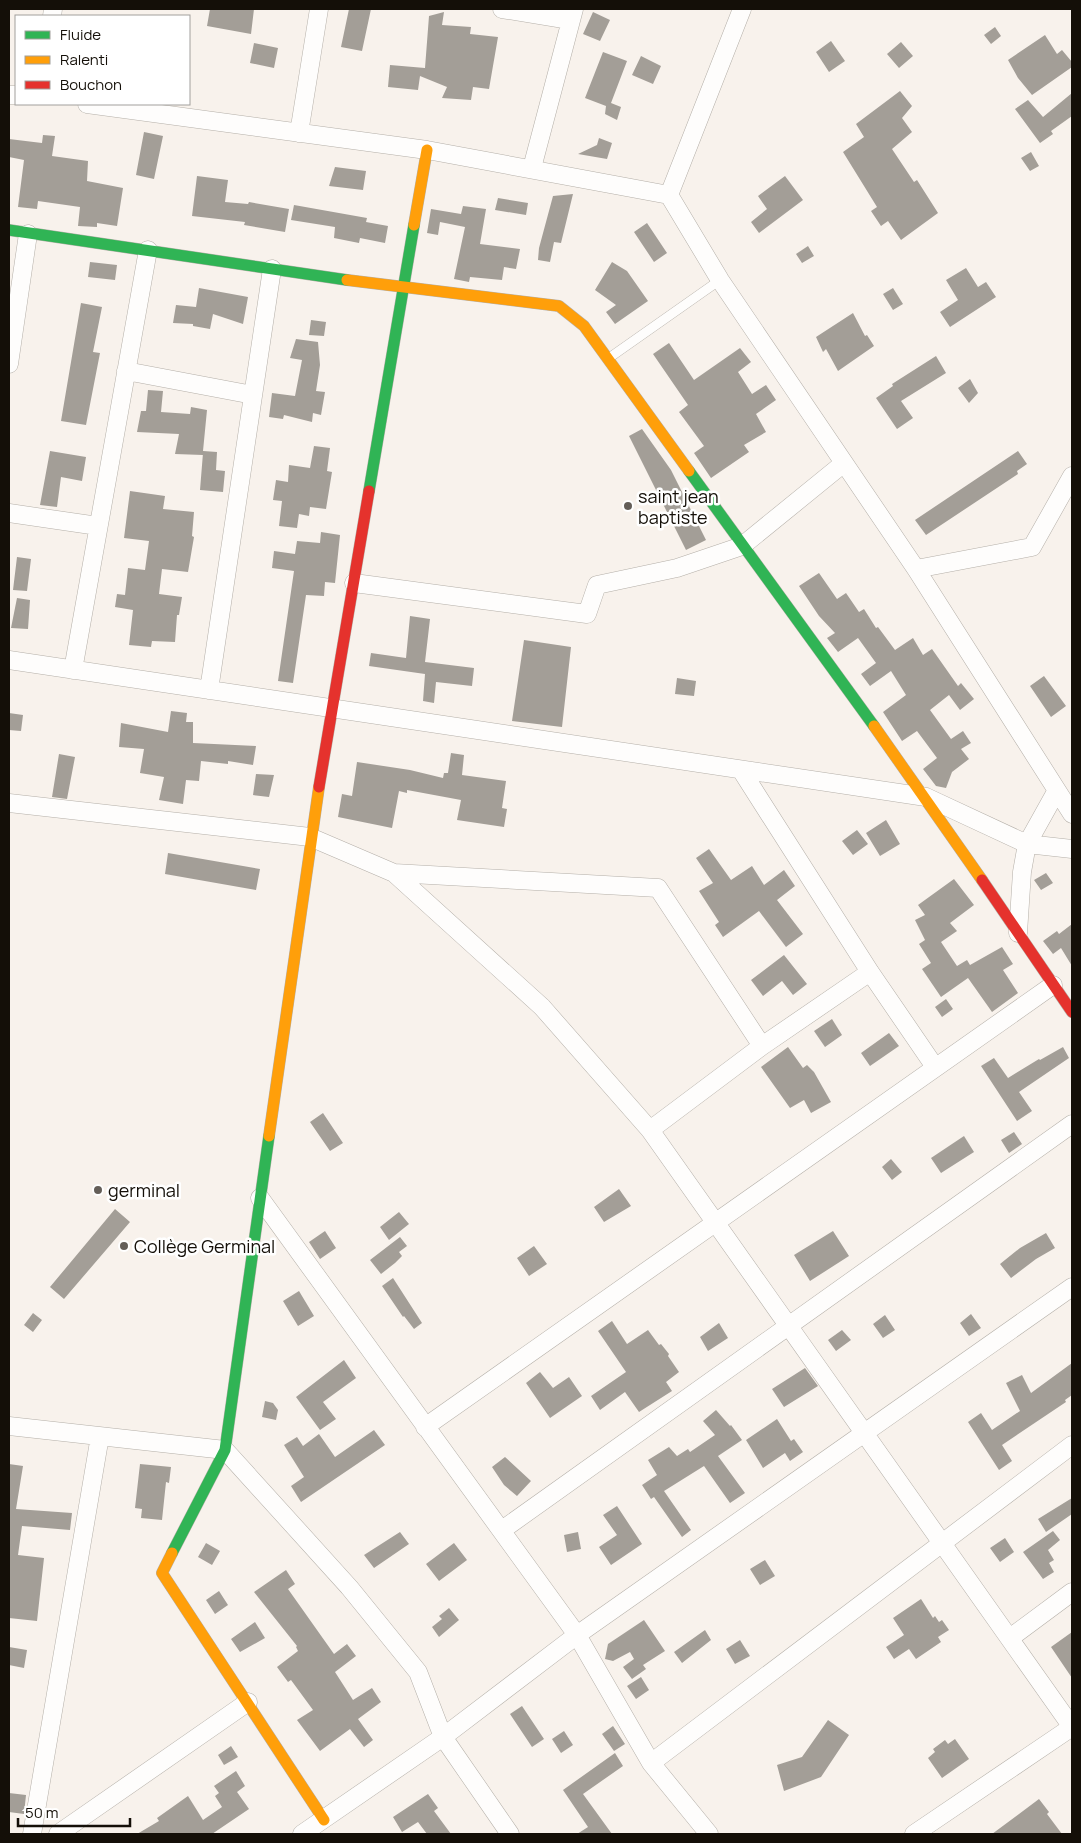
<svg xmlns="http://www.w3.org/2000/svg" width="1081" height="1843" font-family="Manrope,sans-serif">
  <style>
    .building { fill: #a39e97 }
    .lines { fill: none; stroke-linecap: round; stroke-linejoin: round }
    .lane-casing { stroke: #b4afa8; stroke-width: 10 }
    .street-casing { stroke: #b4afa8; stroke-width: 19 }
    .fast-casing { stroke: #b4afa8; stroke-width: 12 }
    .slow-casing { stroke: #b4afa8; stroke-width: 12 }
    .jam-casing { stroke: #b4afa8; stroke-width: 12 }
    .lane { stroke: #fefdfc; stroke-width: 9 }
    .street { stroke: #fefdfc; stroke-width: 18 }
    .fast { stroke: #30b455; stroke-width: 11 }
    .slow { stroke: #ff9f0a; stroke-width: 11 }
    .jam { stroke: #e5322d; stroke-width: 11 }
    .poi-dot { fill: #645e58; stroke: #fff; stroke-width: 2 }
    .labels { text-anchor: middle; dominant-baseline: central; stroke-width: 5; stroke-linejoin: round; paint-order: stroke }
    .poi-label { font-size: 18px; fill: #140f08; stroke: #fff; text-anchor: start }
  </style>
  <rect width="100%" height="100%" fill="#f8f2ec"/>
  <path class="building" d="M210 9H254L251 34 207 26Z
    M349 9H371L362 51 341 47Z
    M444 12 442 25 471 27 470 34 498 37 489 89 473 87 471 100 442 98 447 87 420 76 418 90 388 87 390 65 425 68 429 16Z
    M593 12 610 20 600 41 583 34Z
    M995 27 1001 36 991 44 984 35Z
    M1045 35 1057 54 1062 50 1072 62V67L1032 95 1018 78 1008 60Z
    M831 41 845 61 829 72 816 52Z
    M901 42 913 56 899 68 887 54Z
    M254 43 278 48 274 68 250 63Z
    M603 52 627 61 611 103 621 107 617 120 605 114 606 106 585 98Z
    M641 56 661 66 653 84 632 75Z
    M900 91 912 106 902 118 912 132 892 149 914 182 917 180 938 213 901 240 888 221 881 226 871 211 877 207 843 152 864 137 856 124Z
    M1072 93V116L1051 131 1053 134 1040 143 1015 109 1028 100 1043 117Z
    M144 132 163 136 154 179 136 175Z
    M43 135 55 136 52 156 88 161 87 181 123 188 117 226 97 223V227L78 226 80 207 38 201 37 209 18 207 24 160 9 157V139L42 143Z
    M599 138 612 143 607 159 578 154 597 145Z
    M1031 152 1039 166 1030 171 1021 158Z
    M335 167 366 171 363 190 329 186Z
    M197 176 228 180 225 202 248 204 249 202 289 209 285 232 244 225 245 222 192 216Z
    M785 176 803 200 759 233 751 222 767 209 758 196Z
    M573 194 561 243 554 242 550 262 538 260 539 248 553 196Z
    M498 198 528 203 526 215 495 210Z
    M294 205 367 218 366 222 388 226 385 243 360 238 359 243 334 238 335 227 291 220Z
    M463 206 486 209 480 244 520 249 516 269 504 267 502 280 470 277 469 282 454 279 465 227 440 222 438 235 427 233 431 209 461 214Z
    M647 223 667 253 654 262 634 232Z
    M808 246 814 256 802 263 796 254Z
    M90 262 117 265 115 280 88 277Z
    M612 262 627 271 648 301 615 324 606 312 616 305 595 290Z
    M966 268 978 287 986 282 996 297 950 327 940 312 958 300 946 280Z
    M199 288 248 297 243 324 213 314 210 329 193 326V324L173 323 176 305 196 307Z
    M893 288 903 304 893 310 883 294Z
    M81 303 102 307 93 352 100 353 86 425 61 421Z
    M853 313 865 336 867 335 874 346 838 371 826 349 823 352 816 337Z
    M311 320 326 322 324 336 309 335Z
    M296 339 318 342 320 365 316 391 325 392 321 415 313 413 312 422 284 415 283 419 269 417 272 393 295 396 302 360 290 358Z
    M669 343 694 380 740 348 751 362 738 372 752 394 766 385 776 400 756 414 766 432 744 445 749 452 711 478 694 453 704 446 679 412 688 405 653 354Z
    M936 356 946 373 901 401 913 418 897 429 876 398 893 386 892 384Z
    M970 379 978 393 969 403 958 388Z
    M148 390 163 391 161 412 190 414 191 407 207 410 203 451 217 452 216 470 225 471 223 492 200 490 203 453V455L175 454 179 434 137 432 141 411H146Z
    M642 429 671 470 706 540 686 550 629 436Z
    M314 446 330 448 327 471 332 472 326 509 310 507 309 516 299 514 297 528 279 526 282 501 273 500 276 480 288 482 289 465 310 468Z
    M50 451 86 457 82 481 61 477 57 507 40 505Z
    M1018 451 1027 464 1017 471 1018 474 926 535 915 520Z
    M130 491 165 496 163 509 194 512 192 536 194 537 188 572 162 569 159 594 182 597 179 615H177L175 642 152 641 151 647 129 645 133 610 115 607 117 594 125 595 128 568 145 570 149 541 124 538Z
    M321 532 340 535 335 583 325 582 324 596 306 595 293 683 278 681 294 571 272 568 274 551 295 554 297 541 320 543Z
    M17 557 31 559 27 591 13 590Z
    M819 573 837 599 846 593 859 612 864 609 876 628 878 627 895 650 913 638 923 655 932 649 958 686 961 683 974 699 960 710 949 695 930 710 951 739 963 731 971 743 961 749 969 759 952 772 946 788 936 786 923 769 937 758 917 731 902 741 883 712 906 695 891 671 870 686 861 674 876 663 858 638 838 652 827 638 835 633 819 616 799 586Z
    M17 598 30 600 28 629 11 628Z
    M410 616 430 619 425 662 474 668 472 686 436 682 434 703 423 701 425 674 369 666 371 653 406 658Z
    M524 640 571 647 562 727 512 721Z
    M1044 676 1066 706 1051 717 1030 686Z
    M677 678 696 681 694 696 675 694Z
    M171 711 187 713 186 722H193V743L256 746 253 765 228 761V764L201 761 199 781 186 780 183 804 159 800 164 777 140 773 144 749 119 747 121 723 168 732Z
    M9 713 23 715 21 731 9 730Z
    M451 753 464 755 462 775 506 781 502 808 507 809 504 827 457 820 461 800 407 790V793L399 791 392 828 338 817 342 794 352 796 357 762 410 770 443 778 444 773H448Z
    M59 754 75 757 67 799 52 797Z
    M256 774 274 775 269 797 253 795Z
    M886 820 900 844 880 856 866 833Z
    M857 830 868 844 853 855 842 841Z
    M709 849 731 880 752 866 764 885 784 870 795 886 777 900 803 934 786 947 759 911 723 937 715 925 719 922 699 891 713 883 696 858Z
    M168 853 260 869 256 890 165 874Z
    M1046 873 1053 883 1041 890 1034 880Z
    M954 879 974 905 950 923 957 931 941 942 957 966 967 960 970 965 1002 947 1013 964 1003 970 1018 993 992 1012 968 978 941 997 922 969 931 963 919 944 925 940 915 920 925 915 918 905Z
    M1072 924V966L1061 948 1053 954 1043 941 1057 931 1059 934Z
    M784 955 807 984 793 995 782 981 763 996 751 980Z
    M946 999 953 1009 942 1017 935 1007Z
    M832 1019 842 1035 825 1047 814 1031Z
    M889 1033 899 1046 870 1066 861 1053Z
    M788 1047 803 1068 807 1065 814 1072 831 1102 811 1113 804 1100 790 1108 761 1067Z
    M1063 1047 1069 1058 1019 1092 1032 1111 1017 1121 981 1066 994 1058 1008 1078 1039 1059 1040 1060Z
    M323 1113 343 1143 330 1151 310 1122Z
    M1014 1132 1022 1144 1009 1153 1001 1140Z
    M964 1136 974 1152 941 1173 931 1158Z
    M891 1159 902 1172 892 1180 882 1167Z
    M619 1189 631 1206 604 1222 594 1207Z
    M115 1209 130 1222 64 1299 50 1287Z
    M399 1212 409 1224 389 1240 380 1227Z
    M325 1231 336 1248 320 1259 309 1242Z
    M833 1231 849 1256 810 1281 794 1255Z
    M1046 1233 1055 1248 1036 1259 1011 1278 1000 1264 1020 1248Z
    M400 1237 407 1246 399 1252 402 1256 395 1263 381 1274 370 1260Z
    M534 1246 547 1264 529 1276 517 1258Z
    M393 1278 422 1323 414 1329 404 1316 403 1317 382 1286Z
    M299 1291 314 1316 298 1326 283 1301Z
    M33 1313 42 1320 33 1332 24 1325Z
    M971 1314 981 1328 969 1336 960 1323Z
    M885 1315 895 1330 883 1338 873 1324Z
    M612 1321 627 1344 648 1330 659 1345 661 1344 669 1354 668 1356 679 1372 666 1382 672 1391 639 1412 625 1392 600 1410 591 1396 626 1372 598 1331Z
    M719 1323 728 1338 708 1351 700 1337Z
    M842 1330 851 1340 836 1351 828 1340Z
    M344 1360 356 1378 323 1402 336 1419 320 1430 296 1397Z
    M1072 1363V1395L1065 1400 1066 1402 1002 1445 1012 1461 999 1470 968 1422 981 1413 992 1430 1020 1411 1006 1383 1022 1375 1031 1393Z
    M805 1368 818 1386 784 1407 772 1389Z
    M540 1372 553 1388 569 1377 582 1396 550 1418 526 1383Z
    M265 1401 273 1403 278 1410 276 1420 262 1417Z
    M716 1410 730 1426 731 1425 742 1440 718 1456 745 1493 730 1503 704 1466 664 1491 691 1530 682 1537 654 1497 651 1499 642 1485 657 1475 648 1460 669 1447 677 1456 688 1449 690 1452 715 1435 703 1421Z
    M777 1419 791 1441 794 1439 803 1452 790 1461 785 1453 763 1468 746 1440Z
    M374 1430 385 1445 301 1502 291 1486 304 1477 284 1445 297 1437 303 1446 319 1434 335 1457Z
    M505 1457 531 1481 517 1496 504 1485 492 1467Z
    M9 1464 23 1466 16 1509 72 1513 70 1530 22 1526 18 1555 44 1558 37 1621 9 1618Z
    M140 1464 171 1467 169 1483 166 1482 162 1520 141 1518 142 1509 135 1508Z
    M1072 1498V1514L1046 1532 1038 1519Z
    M617 1506 642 1544 611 1565 599 1547 617 1535 603 1515Z
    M1053 1531 1060 1540 1048 1550 1054 1560 1049 1563 1054 1572 1043 1579 1023 1552Z
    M400 1532 409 1544 374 1568 364 1555Z
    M578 1532 581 1549 567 1552 564 1535Z
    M1005 1538 1014 1552 1000 1562 990 1548Z
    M206 1543 220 1551 212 1565 198 1557Z
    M454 1543 467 1560 439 1581 426 1564Z
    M765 1560 775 1576 760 1585 750 1569Z
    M286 1570 295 1584 288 1589 334 1654 347 1644 356 1656 335 1672 353 1700 372 1688 381 1702 358 1719 373 1740 364 1747 350 1729 320 1751 297 1720 313 1710 291 1680 288 1682 277 1667 298 1651 296 1647 297 1646 254 1592Z
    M219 1591 228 1605 215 1614 206 1600Z
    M921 1599 933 1618 935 1616 939 1622 942 1620 949 1630 938 1637 941 1642 916 1659 909 1649 894 1659 886 1647 904 1635 893 1618Z
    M449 1608 459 1620 439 1637 432 1627 442 1619 439 1616Z
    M644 1620 665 1651 643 1665 646 1669 632 1679 623 1667 634 1659 630 1652 613 1661 605 1659 608 1644Z
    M255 1622 265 1638 240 1652 231 1639Z
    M705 1630 711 1640 682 1663 674 1652Z
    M1072 1632V1678L1051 1647Z
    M740 1640 750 1656 735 1664 726 1649Z
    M9 1647 27 1650 24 1668 9 1665Z
    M641 1677 649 1690 636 1699 627 1686Z
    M522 1706 544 1739 532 1747 510 1714Z
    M828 1720 849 1735 821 1777 784 1791 777 1765 802 1757Z
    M613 1726 625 1744 614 1751 602 1734Z
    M564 1731 573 1745 561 1753 552 1739Z
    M955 1739 969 1759 942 1778 928 1758 935 1752 933 1749 945 1740 948 1744Z
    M231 1746 238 1757 224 1765 218 1755Z
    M615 1753 623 1766 583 1794 612 1834H577L588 1827 563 1790Z
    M236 1771 245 1786 237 1792 249 1809 212 1834H137L159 1821 157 1818 188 1796 203 1820 222 1807 215 1796 219 1793 214 1786Z
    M9 1793 26 1795 24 1814 9 1812Z
    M428 1794 438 1808 434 1811 451 1834H427L418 1822 402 1832 393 1817Z
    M1039 1799 1049 1812 1047 1814 1062 1834H992Z"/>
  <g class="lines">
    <defs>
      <path id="lane" d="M609 358 720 280"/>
      <path id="street" d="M502 9 570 20
        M52 16 53 9
        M9 95H16
        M87 104 427 150 669 195 720 280 916 569 1072 814
        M299 133 319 9
        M532 168 574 9
        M669 195 742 9
        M9 364 28 234
        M126 371 253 395
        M9 513 98 526
        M916 569 1032 547 1072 476
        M354 583 587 614 597 585 677 568 742 546 844 463
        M9 660 926 797 1027 844 1072 849
        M73 670 148 250
        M209 690 272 269
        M741 770 870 972 935 1067
        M9 803 310 837 394 873 658 888 762 1046
        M394 873 542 1007 650 1130 1072 1727
        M1018 933 1022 872 1027 844 1056 792
        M650 1130 762 1046 870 972
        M260 1198 577 1635 651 1763 709 1834
        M9 1426 225 1450 349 1587 418 1672 443 1737 510 1834
        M425 1427 1053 985
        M502 1530 1072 1124
        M1010 1638 1072 1592
        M651 1763 1072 1445
        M32 1834 100 1436
        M58 1834 248 1702
        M302 1834 443 1737 577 1635 1072 1287
        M914 1834 1072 1727"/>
      <path id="fast" d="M9 230 347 280
        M689 471 874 726
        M369 491 414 225
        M172 1553 225 1450 269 1136"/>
      <path id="slow" d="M414 225 427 150
        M347 280 559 306 584 326 689 471
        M874 726 982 880
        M269 1136 319 787
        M172 1553 162 1573 324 1820"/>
      <path id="jam" d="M319 787 369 491
        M982 880 1072 1012"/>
    </defs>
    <use href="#lane" class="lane-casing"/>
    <use href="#street" class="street-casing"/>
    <use href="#fast" class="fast-casing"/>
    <use href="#slow" class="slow-casing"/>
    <use href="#jam" class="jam-casing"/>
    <use href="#lane" class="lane"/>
    <use href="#street" class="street"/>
    <use href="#fast" class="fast"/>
    <use href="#slow" class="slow"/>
    <use href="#jam" class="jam"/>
  </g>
  <g class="poi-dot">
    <circle cx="628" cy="506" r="5"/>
    <circle cx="98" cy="1190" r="5"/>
    <circle cx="124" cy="1246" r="5"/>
  </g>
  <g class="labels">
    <g class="poi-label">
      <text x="638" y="496">saint jean<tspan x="638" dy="21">baptiste</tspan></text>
      <text x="108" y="1190">germinal</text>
      <text x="134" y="1246">Collège Germinal</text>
    </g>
  </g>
  <rect width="1081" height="1843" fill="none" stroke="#140f08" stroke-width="20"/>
  <rect x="15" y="15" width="175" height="90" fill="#ffffff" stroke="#a19f9c"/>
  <rect x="25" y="31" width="25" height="8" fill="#30b455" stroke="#a19f9c"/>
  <text x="60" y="40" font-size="15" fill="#140f08">Fluide</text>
  <rect x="25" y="56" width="25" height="8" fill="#ff9f0a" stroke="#a19f9c"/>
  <text x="60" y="65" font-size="15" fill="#140f08">Ralenti</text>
  <rect x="25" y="81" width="25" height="8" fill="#e5322d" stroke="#a19f9c"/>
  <text x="60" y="90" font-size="15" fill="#140f08">Bouchon</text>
  <path d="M18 1818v8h112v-8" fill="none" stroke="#140f08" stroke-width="2.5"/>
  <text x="25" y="1818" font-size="15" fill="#140f08" stroke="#ffffff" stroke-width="4" paint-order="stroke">50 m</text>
</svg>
